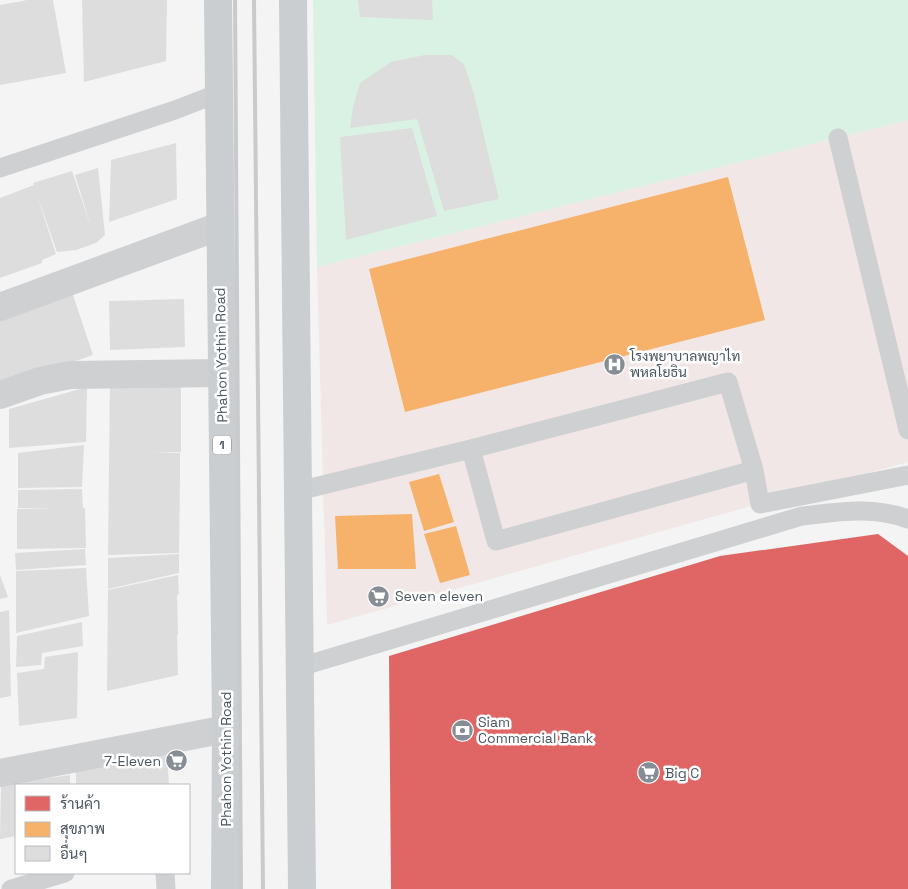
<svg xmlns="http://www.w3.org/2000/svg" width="908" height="889" font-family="'Space Grotesk',Sarabun,sans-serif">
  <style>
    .medical { fill: #f1e7e6 }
    .green { fill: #d9f2e3 }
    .shops { fill: #e06666 }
    .health { fill: #f6b26b }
    .building { fill: #ddddde }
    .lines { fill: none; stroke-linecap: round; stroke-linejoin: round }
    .lane { stroke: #ced0d2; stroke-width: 19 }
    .street { stroke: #ced0d2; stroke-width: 28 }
    .primary { stroke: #caced1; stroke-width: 28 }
    .rail { stroke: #c9cacc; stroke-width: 4 }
    .labels { text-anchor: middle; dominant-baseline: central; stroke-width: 5; stroke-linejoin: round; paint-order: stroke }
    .shield { fill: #fff; stroke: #808990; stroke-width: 1 }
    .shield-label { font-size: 12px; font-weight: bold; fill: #4a5661 }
    .street-label { font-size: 14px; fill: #4a5661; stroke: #fff }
    .poi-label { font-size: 14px; fill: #4a5661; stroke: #fff; text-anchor: start }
  </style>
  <rect width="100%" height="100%" fill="#f4f4f4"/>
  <path class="medical" d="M908 120V462L327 625 317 267Z"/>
  <path class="green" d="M313 0H908V120L317 267Z"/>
  <path class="shops" d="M878 534 908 556V889H391L389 656 720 556Z"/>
  <path class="health" d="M728 177 765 320 405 412 369 269Z
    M439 474 454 522 424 531 409 482Z
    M412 514 416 569H338L335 516Z
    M456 526 470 575 440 583 424 534Z"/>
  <path class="building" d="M27 0H53L66 73 0 85V5Z
    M82 0H167L166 61 84 82Z
    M358 0H432L433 20 360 17Z
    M425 55H452L464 64 474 94 499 199 444 211 417 119 350 128 353 107 360 83 391 62Z
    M412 128 437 216 346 240 340 137Z
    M176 143 177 199 109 222 111 160Z
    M98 168 105 235 96 243 76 250 57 252 36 192 56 254 42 260V263L0 278V198L34 185 33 183 72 171 92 230 75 175Z
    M71 289 93 355 0 387V314Z
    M184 299 185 347 110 350 109 301Z
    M181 377V452L152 453H180V478H175H180L179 553 108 555 110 379Z
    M87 387 86 442 9 448V409Z
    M84 445 82 487 18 488V453Z
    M82 489 83 508H85L86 548 17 549V509L56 508H18V490Z
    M85 549 86 565 16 570 15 553Z
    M179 554V573L108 589V558Z
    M86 568 89 616 16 633V571Z
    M0 575 8 597 0 599Z
    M178 575 179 594 177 595 178 635H177L178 675 107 691 108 590Z
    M9 610 11 696 0 698V612Z
    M82 622 83 646 42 653 41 665 16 667 17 636Z
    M78 652 77 718 19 726 17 673 44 669 45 657Z
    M167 753 169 785H76V770Z
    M70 775V785H16V836L0 839 1 785Z"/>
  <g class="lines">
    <path class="lane" d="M838 138 908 430
      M0 168 175 110 219 93
      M471 449 496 541 754 470
      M298 491 471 449 728 382 754 470 760 504 908 475
      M300 667 802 516C839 512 872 506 908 519
      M165 873 166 889
      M11 889 65 873"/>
    <path class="street" d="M0 307 220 226
      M0 395 40 381 70 375 221 373
      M0 773 226 729"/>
    <path class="primary" d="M218 0 226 729 225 889
      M293 0 302 889"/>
    <path class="rail" d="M235 0 241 889
      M254 0 263 889"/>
  </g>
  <defs>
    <symbol id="hospital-disc" viewBox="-11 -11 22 22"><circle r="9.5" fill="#868d94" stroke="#fff"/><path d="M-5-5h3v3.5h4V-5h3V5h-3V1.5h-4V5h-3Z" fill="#fff"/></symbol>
    <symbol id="supermarket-disc" viewBox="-11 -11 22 22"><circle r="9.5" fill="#868d94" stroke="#fff"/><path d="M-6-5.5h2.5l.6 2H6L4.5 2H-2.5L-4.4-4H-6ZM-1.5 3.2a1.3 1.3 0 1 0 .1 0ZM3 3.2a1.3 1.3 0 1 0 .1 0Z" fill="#fff"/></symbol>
    <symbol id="bank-disc" viewBox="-11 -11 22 22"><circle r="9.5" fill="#868d94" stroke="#fff"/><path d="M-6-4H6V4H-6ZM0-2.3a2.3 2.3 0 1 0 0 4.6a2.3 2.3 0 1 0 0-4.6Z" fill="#fff"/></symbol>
  </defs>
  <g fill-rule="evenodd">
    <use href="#hospital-disc" x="602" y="352" width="25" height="25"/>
    <use href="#supermarket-disc" x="366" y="584" width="25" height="25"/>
    <use href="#bank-disc" x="450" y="718" width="25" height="25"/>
    <use href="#supermarket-disc" x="164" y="748" width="25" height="25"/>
    <use href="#supermarket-disc" x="636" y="760" width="25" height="25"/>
  </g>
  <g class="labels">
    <rect class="shield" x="213" y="435.5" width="18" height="19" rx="4"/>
    <g class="shield-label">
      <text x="222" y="445">1</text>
    </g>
    <g class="street-label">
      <text transform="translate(221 355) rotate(-91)">Phahon Yothin Road</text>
      <text transform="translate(226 759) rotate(-90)">Phahon Yothin Road</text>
    </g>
    <g class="poi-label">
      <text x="630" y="356">โรงพยาบาลพญาไท<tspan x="630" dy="16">พหลโยธิน</tspan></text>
      <text x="395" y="596">Seven eleven</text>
      <text x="478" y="722">Siam<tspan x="478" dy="16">Commercial Bank</tspan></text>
      <text x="161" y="761" text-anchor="end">7-Eleven</text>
      <text x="665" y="773">Big C</text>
    </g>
  </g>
  <rect x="15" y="784" width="175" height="90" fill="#ffffff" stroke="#b7bbc0"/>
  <rect x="25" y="796" width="25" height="15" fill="#e06666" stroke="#b7bbc0"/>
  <text x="60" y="809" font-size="15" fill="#4a5661">ร้านค้า</text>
  <rect x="25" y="822" width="25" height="15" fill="#f6b26b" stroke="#b7bbc0"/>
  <text x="60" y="834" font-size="15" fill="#4a5661">สุขภาพ</text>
  <rect x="25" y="846" width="25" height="15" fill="#ddddde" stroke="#b7bbc0"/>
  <text x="60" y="859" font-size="15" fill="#4a5661">อื่นๆ</text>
</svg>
